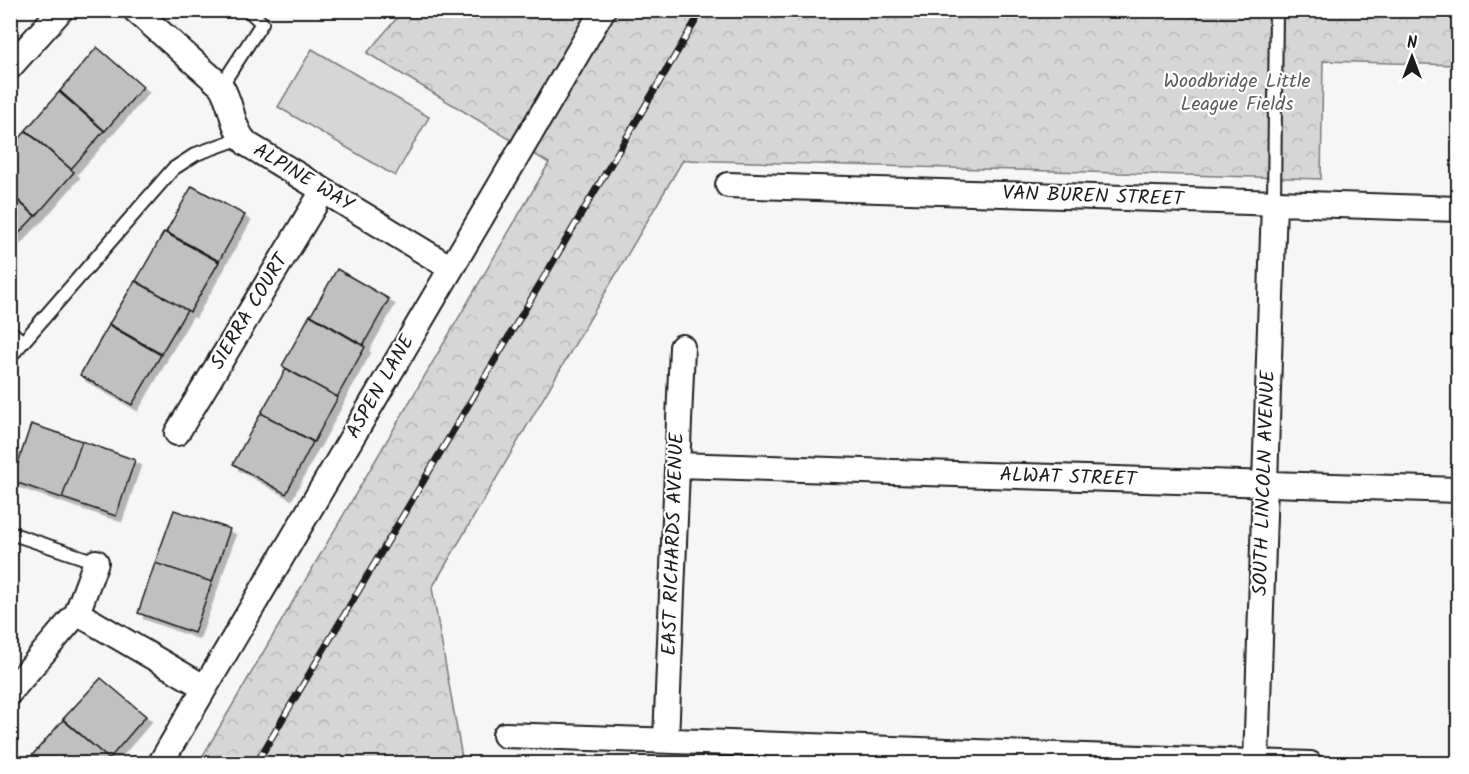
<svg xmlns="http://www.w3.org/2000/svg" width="1469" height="774" font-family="Kalam,sans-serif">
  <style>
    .green { fill: #d6d6d6; stroke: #797979; stroke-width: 1.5 }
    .forest { fill: url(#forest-crowns); stroke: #797979; stroke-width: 1.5 }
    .building { fill: #c0c0c0; stroke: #1c1c1c; stroke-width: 1.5; filter: url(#shadow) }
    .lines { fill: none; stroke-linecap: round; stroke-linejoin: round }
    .lane-casing { stroke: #1c1c1c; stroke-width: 16 }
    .street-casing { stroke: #1c1c1c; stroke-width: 28 }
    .lane { stroke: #fff; stroke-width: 12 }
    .street { stroke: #fff; stroke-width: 24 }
    .rail-casing { stroke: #1c1c1c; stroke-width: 7 }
    .rail { stroke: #fff; stroke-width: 4.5; stroke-dasharray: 14; stroke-linecap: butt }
    .labels { text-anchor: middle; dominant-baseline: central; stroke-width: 4.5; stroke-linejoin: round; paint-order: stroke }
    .park-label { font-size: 20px; fill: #5d5d5d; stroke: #fff }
    .street-label { font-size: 20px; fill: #1c1c1c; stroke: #fff }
  </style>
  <defs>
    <pattern id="forest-crowns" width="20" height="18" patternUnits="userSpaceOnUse" patternTransform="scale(1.5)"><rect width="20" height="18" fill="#d6d6d6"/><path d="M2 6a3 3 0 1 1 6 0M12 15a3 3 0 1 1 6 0" fill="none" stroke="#b7b7b7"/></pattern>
    <filter id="shadow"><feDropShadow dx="5.5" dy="5.5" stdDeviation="0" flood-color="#0004"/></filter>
  </defs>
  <rect width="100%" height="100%" fill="#f6f6f6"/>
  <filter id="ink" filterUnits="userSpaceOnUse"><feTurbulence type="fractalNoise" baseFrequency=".0167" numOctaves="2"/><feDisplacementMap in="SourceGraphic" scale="12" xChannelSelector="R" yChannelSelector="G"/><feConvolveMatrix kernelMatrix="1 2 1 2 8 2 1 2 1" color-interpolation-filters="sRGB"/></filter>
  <g filter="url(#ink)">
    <path class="green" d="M312 49 429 117 395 176 278 107Z"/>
    <path class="forest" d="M403 11H1458V65L1323 61 1321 179 683 160 432 588 462 758 534 762V763L198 764 549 163 367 53Z"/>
    <path class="building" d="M97 47 143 87 105 131 60 91Z
      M59 92 104 131 71 169 26 130Z
      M26 131 74 172 36 216 10 193V149Z
      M192 186 245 215 219 261 166 232Z
      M10 194 35 216 10 243Z
      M164 232 219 262 190 312 136 281Z
      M337 269 389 299 363 345 311 315Z
      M135 281 187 310 161 354 109 324Z
      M310 315 365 347 337 397 282 366Z
      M109 325 161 355 132 405 80 375Z
      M286 369 338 397 314 442 261 413Z
      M261 413 313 442 286 494 233 464Z
      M31 424 82 441 62 498 12 481Z
      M82 441 135 460 116 516 62 498Z
      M174 510 230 529 212 582 155 563Z
      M155 563 212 582 194 633 138 613Z
      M101 678 146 716 109 759 63 719Z
      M63 720 109 759 105 764H33L28 760Z"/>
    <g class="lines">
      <defs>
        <path id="lane" d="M221 86 262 23 248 10
          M1274 203 1276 10
          M10 331 23 342
          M10 357 173 169 196 154 241 138
          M10 533 96 562"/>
        <path id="street" d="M135 10 221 86C233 105 231 128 247 144L451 268
          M10 67 61 10
          M728 185 1458 209
          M177 433 323 191
          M677 465 1458 490
          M77 613 204 687
          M10 692 77 613 96 562
          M505 735 1310 764
          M666 740 682 347
          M160 764 603 10
          M1256 764 1274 203"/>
      </defs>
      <use href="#lane" class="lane-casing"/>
      <use href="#street" class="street-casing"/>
      <use href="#lane" class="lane"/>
      <use href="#street" class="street"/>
      <defs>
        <path id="rail" d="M256 764 702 10"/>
      </defs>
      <use href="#rail" class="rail-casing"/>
      <use href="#rail" class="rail"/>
    </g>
  </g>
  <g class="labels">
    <g class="park-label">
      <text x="1237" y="82">Woodbridge Little<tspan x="1237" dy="23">League Fields</tspan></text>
    </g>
    <g class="street-label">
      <text transform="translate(303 178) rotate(31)">ALPINE WAY</text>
      <text transform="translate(1093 197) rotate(2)">VAN BUREN STREET</text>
      <text transform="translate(250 312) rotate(-59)">SIERRA COURT</text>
      <text transform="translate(381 387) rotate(-60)">ASPEN LANE</text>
      <text transform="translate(1068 478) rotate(2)">ALWAT STREET</text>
      <text transform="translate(1265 483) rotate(-88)">SOUTH LINCOLN AVENUE</text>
      <text transform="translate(674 544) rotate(-88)">EAST RICHARDS AVENUE</text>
    </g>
  </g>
  <rect width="1469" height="774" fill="none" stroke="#fff" stroke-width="36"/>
  <rect x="18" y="18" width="1433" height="738" fill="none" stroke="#1c1c1c" stroke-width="2" filter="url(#ink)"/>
  <g transform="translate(1412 57)" stroke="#ffffff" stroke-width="4.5" paint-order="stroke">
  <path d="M0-4.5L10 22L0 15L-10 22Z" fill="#1c1c1c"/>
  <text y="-9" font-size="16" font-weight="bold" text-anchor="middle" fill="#1c1c1c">N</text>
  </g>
</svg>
